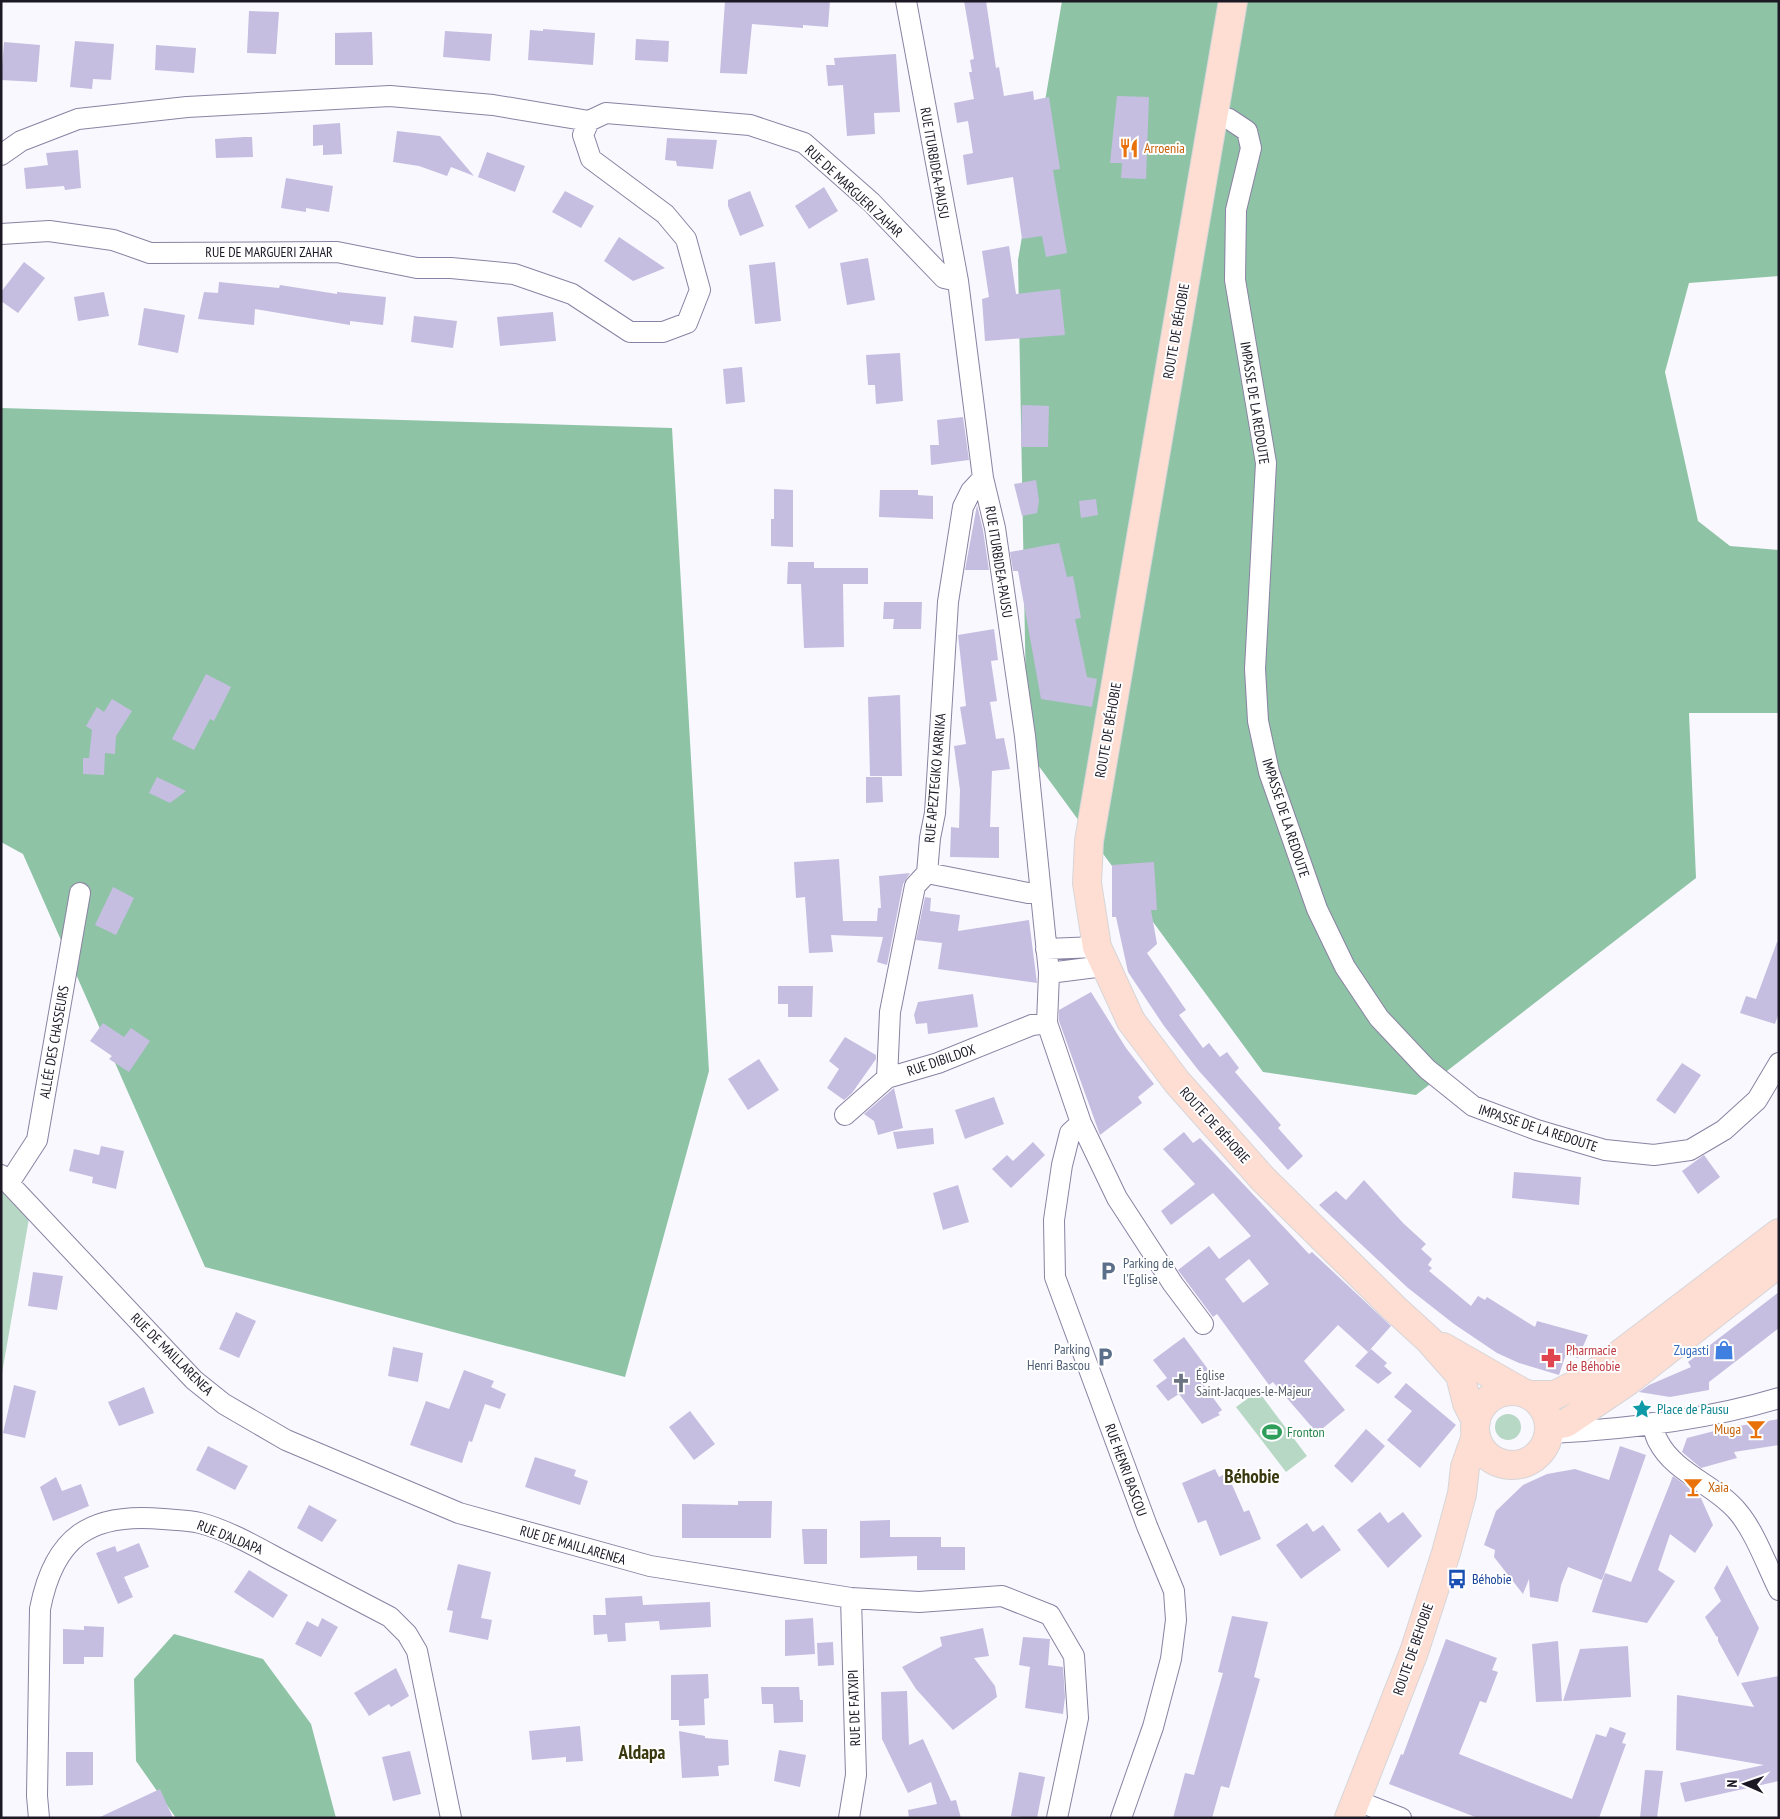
<svg xmlns="http://www.w3.org/2000/svg" width="1780" height="1819" font-family="'PT Sans Narrow',sans-serif">
  <style>
    .green { fill: #b7d8c5 }
    .forest { fill: #8fc3a6 }
    .building { fill: #c5bee0; fill-rule: evenodd }
    .lines { fill: none; stroke-linecap: round; stroke-linejoin: round }
    .street-casing { stroke: #8a82a2; stroke-width: 22 }
    .primary-casing { stroke: #d6d6d8; stroke-width: 30 }
    .street { stroke: #fff; stroke-width: 20 }
    .primary { stroke: #feddd3; stroke-width: 28 }
    .labels { text-anchor: middle; dominant-baseline: central; stroke-width: 4; stroke-linejoin: round; paint-order: stroke }
    .food-label { font-size: 14px; fill: #c56008; stroke: #fff; text-anchor: start }
    .street-label { font-size: 14px; fill: #1c1925; stroke: #fff }
    .service-label { font-size: 14px; fill: #4e5e75; stroke: #fff; text-anchor: start }
    .health-label { font-size: 14px; fill: #be3a42; stroke: #fff; text-anchor: start }
    .shop-label { font-size: 14px; fill: #366cbe; stroke: #fff; text-anchor: end }
    .worship-label { font-size: 14px; fill: #5b616d; stroke: #fff; text-anchor: start }
    .culture-label { font-size: 14px; fill: #0d838f; stroke: #fff; text-anchor: start }
    .leisure-label { font-size: 14px; fill: #27864d; stroke: #fff; text-anchor: start }
    .transit-label { font-size: 14px; fill: #164399; stroke: #fff; text-anchor: start }
    .district-label { font-size: 19px; font-weight: bold; fill: #38370d; stroke: #fff }
  </style>
  <rect width="100%" height="100%" fill="#f9f8ff"/>
  <path class="green" d="M1 1184 31 1207 1 1379Z
    M1258 1391 1307 1456 1286 1472 1236 1407Z
    M1495 1427a13 13 0 1 1 26 0a13 13 0 1 1-26 0Z"/>
  <path class="forest" d="M1062 1H1779V276L1689 283 1665 372 1698 521 1730 546 1779 550V713H1689L1696 878 1416 1095 1263 1072 1027 750 1018 260Z
    M1 408 672 428 709 1071 625 1377 205 1267 23 854 1 842Z
    M174 1634 263 1659 311 1724 336 1818H176L136 1761 134 1679Z"/>
  <path class="building" d="M725 1H830L828 27 803 25V28L752 24 747 74 720 73Z
    M964 1H986L996 68 999 67 1004 96 1033 91 1034 100 1049 97 1060 169 1053 170 1067 253 1046 257 1042 236 1022 239 1013 177 967 185 963 155 973 153 968 121 957 123 954 103 974 99 969 72H972L970 60 974 59Z
    M249 11 279 12 276 54 247 53Z
    M543 29 595 33 593 65 528 60 530 30 543 31Z
    M445 31 492 34 490 61 443 57Z
    M372 32 373 65H335V33Z
    M636 39 669 41 668 62 635 60Z
    M75 41 114 44 111 80 93 79 92 89 70 87Z
    M4 42 40 45 37 82 1 80Z
    M156 45 196 48 194 73 155 70Z
    M896 54 900 112 874 113 875 134 847 136 843 85 828 86 826 65H835L834 58Z
    M1117 96 1149 97 1146 179 1121 178 1122 163H1110Z
    M340 123 342 154 323 155V145L313 146V125Z
    M397 131 440 136 474 176 451 167 447 176 419 166 393 162Z
    M244 137H252L253 157 216 158 215 139Z
    M667 138 717 140 713 169 677 166 676 161 665 160Z
    M78 150 81 188 65 190 64 186 26 189 24 168 48 165 46 153Z
    M487 152 525 166 515 192 478 177Z
    M286 178 333 186 329 212 306 208V212L281 208Z
    M824 187 838 211 809 229 795 206Z
    M565 191 594 206 581 228 552 212Z
    M750 191 764 226 740 236 728 206V200Z
    M619 237 665 268 633 281 604 261Z
    M1009 246 1016 294 1060 289 1065 335 985 341 982 299 989 297 982 251Z
    M868 258 875 300 847 305 840 263Z
    M24 262 45 278 18 313 1 301V292Z
    M775 262 781 321 755 324 749 265Z
    M219 282 279 288 280 285 337 294V292L386 297 383 325 350 321V325L255 309 254 325 198 319 204 292 218 293Z
    M104 292 109 316 78 321 74 297Z
    M144 308 185 315 178 353 138 345Z
    M553 312 556 341 500 346 497 317Z
    M414 316 457 321 453 348 411 342Z
    M900 353 903 401 876 404 875 385H868L866 355Z
    M742 367 745 402 726 404 723 369Z
    M1022 405 1049 406 1048 447H1021Z
    M963 417 969 460 931 465 930 445H939L937 420Z
    M1036 480 1039 501 1037 513 1022 516 1014 484Z
    M774 489 793 490V547L771 546V519H774Z
    M880 490H918V495L933 496V519L879 517Z
    M1096 499 1098 515 1081 518 1079 501Z
    M977 505 983 530 989 570H965Z
    M1059 543 1067 577 1073 576 1081 618 1075 619 1087 677 1097 679 1092 707 1041 699 1018 571H1013L1010 552Z
    M788 562H814V568H868V584H843L844 647 804 648 801 584H787Z
    M884 602H922L921 629H893L894 619H883Z
    M994 629 998 660 991 661 997 701 990 702 996 739 1004 738 1010 769 992 771 990 827H999V858L950 857 951 827 959 828 960 790 954 746 966 744 960 707 966 706 958 635Z
    M206 674 231 687 214 721 210 719 194 750 172 739Z
    M900 695 902 776H870L868 697Z
    M112 699 132 711 116 736 115 754 105 753 104 775 83 774V758H89L92 730 86 726 97 707 104 712Z
    M157 777 186 791 170 803 149 793Z
    M866 777H882L883 802 866 803Z
    M839 859 843 921H877L878 908H881L879 876 910 873 903 884 887 965 877 962 883 937 831 935 833 952 809 953 805 897 796 898 794 862Z
    M1154 862 1157 910H1151L1157 944 1147 953 1186 1010 1179 1015 1203 1048 1209 1043 1220 1057 1227 1052 1239 1068 1235 1072 1281 1125 1278 1128 1303 1156 1288 1170 1199 1071 1164 1026 1128 972 1116 917H1112V865Z
    M113 887 134 898 116 935 95 925Z
    M925 897 931 898 930 911 960 915 958 931 1029 920 1037 983 938 969 942 943 916 940Z
    M1777 942H1779V1012L1775 1024 1740 1013 1746 996 1756 999Z
    M778 986H813L812 1017H788V1004H778Z
    M1091 992 1126 1048 1154 1084 1138 1097 1142 1103 1100 1135 1059 1021V1010Z
    M973 994 978 1027 928 1034 927 1023 916 1024 914 1015 918 1002Z
    M103 1023 124 1037 131 1028 150 1041 129 1072 109 1059 112 1056 90 1041Z
    M845 1037 876 1055V1059L852 1093 844 1100 827 1088 839 1069 829 1061Z
    M759 1059 779 1090 748 1110 728 1079Z
    M1682 1063 1701 1075 1675 1114 1656 1100Z
    M894 1088 903 1128 878 1135 874 1121 864 1114Z
    M994 1097 1004 1124 965 1139 955 1110Z
    M933 1128 934 1144 897 1149 893 1132Z
    M1184 1132 1193 1143 1200 1138 1309 1254 1312 1252 1391 1326 1368 1352 1338 1325 1304 1361 1345 1410 1317 1433 1273 1382 1269 1385 1217 1314 1213 1317 1178 1270 1209 1246 1219 1259 1251 1236 1213 1193 1171 1225 1161 1211 1195 1184 1163 1149ZM1249 1259 1269 1284 1243 1303 1225 1279Z
    M1033 1142 1045 1155 1011 1188 992 1169 1007 1155 1013 1161Z
    M101 1146 124 1151 116 1189 92 1183 93 1177 69 1171 74 1149 99 1155Z
    M1704 1155 1720 1177 1698 1194 1682 1171Z
    M1514 1172 1581 1177 1579 1205 1512 1198Z
    M1364 1180 1403 1223 1426 1244 1421 1249 1432 1259 1428 1265 1432 1268 1429 1271 1471 1306 1478 1296 1485 1300 1487 1297 1535 1327 1537 1321 1588 1335 1578 1358 1566 1354 1559 1375 1519 1363 1497 1353 1454 1324 1408 1288 1319 1205 1336 1191 1346 1200Z
    M958 1185 969 1222 943 1230 933 1193Z
    M33 1272 63 1276 57 1310 28 1306Z
    M1779 1292V1328L1709 1382V1390L1670 1397 1639 1392 1649 1385 1691 1367 1688 1362Z
    M236 1312 256 1321 239 1358 219 1349Z
    M1184 1337 1210 1372 1200 1380 1222 1410 1218 1413 1220 1415 1202 1424 1179 1394 1168 1401 1156 1386 1167 1378 1153 1360Z
    M393 1347 423 1353 418 1382 388 1376Z
    M1371 1349 1387 1363 1384 1366 1392 1373 1378 1384 1355 1366Z
    M464 1370 494 1381 491 1387 506 1394 500 1409 485 1404 472 1442 469 1441 462 1463 410 1445 426 1401 449 1409Z
    M1406 1383 1456 1425 1420 1468 1387 1440 1412 1411 1394 1397Z
    M14 1385 36 1391 25 1438 3 1433Z
    M144 1387 154 1413 119 1426 108 1402Z
    M690 1411 715 1444 694 1460 669 1427Z
    M1779 1419V1445L1734 1452 1737 1458 1701 1468 1682 1452 1687 1438 1722 1429Z
    M1366 1429 1385 1446 1352 1483 1334 1466Z
    M208 1446 248 1466 235 1490 196 1470Z
    M1620 1446 1646 1455 1602 1580 1568 1567 1561 1585 1558 1602 1530 1597 1529 1579 1523 1594 1494 1557 1495 1550 1484 1545 1496 1511 1523 1485 1547 1474 1575 1469 1609 1480Z
    M535 1457 576 1470 574 1476 588 1481 580 1505 525 1487Z
    M1215 1469 1219 1477 1227 1473 1244 1512 1249 1510 1261 1539 1220 1556 1206 1520 1198 1523 1182 1483Z
    M1673 1476 1700 1496 1713 1525 1695 1553 1670 1534 1658 1570 1675 1581 1647 1623 1592 1612 1605 1573 1631 1582Z
    M56 1477 62 1491 81 1484 89 1506 53 1521 40 1487Z
    M738 1501H772L771 1538H682V1504L738 1505Z
    M309 1505 337 1520 322 1542 297 1528Z
    M1380 1512 1388 1523 1403 1512 1422 1536 1388 1568 1357 1530Z
    M890 1520V1537H941V1547H965V1570H917V1556L860 1558V1521Z
    M1307 1523 1313 1532 1323 1525 1341 1550 1301 1579 1276 1545Z
    M802 1529H827V1564H804Z
    M139 1543 149 1567 124 1577 133 1597 118 1604 96 1553 115 1546 117 1552Z
    M458 1564 491 1572 481 1618 492 1620 488 1640 449 1632 453 1611 447 1610Z
    M1727 1565 1759 1628 1738 1677 1718 1641V1637L1716 1636 1705 1617 1721 1601 1714 1588Z
    M249 1570 288 1595 273 1618 234 1592Z
    M642 1596 643 1605 710 1602 711 1627 660 1630 659 1621 625 1623 626 1641 608 1642 607 1634 594 1635 593 1615H606L605 1598Z
    M1232 1616 1268 1622 1254 1677 1260 1679 1229 1788 1221 1786 1212 1818H1173L1185 1773 1194 1775 1223 1673 1218 1672Z
    M322 1618 338 1627 321 1657 295 1644 307 1621 318 1627Z
    M813 1618 815 1654 785 1656V1620Z
    M84 1626 104 1627 103 1657H84V1664H63V1629L84 1630Z
    M983 1628 989 1656 974 1658 995 1686 997 1697 953 1730 916 1689 902 1667 942 1646 940 1637Z
    M1023 1637 1050 1639 1048 1665 1063 1667 1065 1697 1063 1714 1025 1708 1030 1667 1019 1665Z
    M1446 1639 1497 1658 1492 1670 1498 1672 1486 1703 1480 1701 1459 1754 1572 1799 1596 1734 1606 1737 1610 1727 1626 1733 1622 1743 1626 1744 1599 1818H1478L1389 1784 1401 1754 1403 1755Z
    M1558 1641 1562 1701 1536 1702 1532 1644Z
    M833 1642 834 1665 818 1666 817 1643Z
    M1628 1646 1631 1697 1563 1701 1580 1649Z
    M396 1668 409 1696 391 1707 389 1704 369 1716 354 1693Z
    M708 1674 709 1698 704 1699 705 1725 679 1726V1720H671V1675Z
    M1779 1676V1781L1685 1802 1680 1783 1764 1765 1676 1750 1677 1695 1754 1707 1741 1683Z
    M761 1687H799L800 1700H803V1722L774 1723 773 1704H762Z
    M907 1691 909 1745 923 1739 951 1801 956 1800 961 1818H909L908 1810 937 1804 931 1782 908 1793 882 1739 881 1692Z
    M580 1726 583 1761 566 1762V1757L532 1760 529 1731Z
    M679 1731 705 1736V1738L728 1740 729 1765 718 1766 719 1776 682 1778Z
    M779 1750 806 1755 800 1787 774 1781Z
    M410 1751 421 1794 393 1801 382 1757Z
    M66 1752H93V1785L66 1786Z
    M1645 1770 1663 1771 1657 1818H1640Z
    M1019 1772 1045 1777 1037 1818 1011 1816Z
    M160 1789 173 1818H98L145 1796Z"/>
  <g class="lines">
    <defs>
      <path id="street" d="M906 1 958 281 983 478 995 528 1025 736 1049 973 1047 1023 1081 1123 1117 1198 1173 1284 1203 1324
        M1213 115 1229 119 1247 131 1251 148 1236 210 1235 280 1266 463 1255 669 1258 721 1269 772 1317 909 1345 967 1379 1018 1427 1069 1473 1106 1537 1130 1605 1150 1654 1155 1690 1150 1724 1130 1757 1100 1779 1063
        M1 155 21 141 78 119 187 107 390 96 493 105 589 121 606 113 750 125 804 143 871 202 944 278 958 281
        M1 234 49 231 113 240 150 253 337 252 417 268H451L514 274 572 294 630 332H663L687 323 700 290 686 239 665 214 591 159 583 135 589 121
        M927 873 1028 893H1040
        M1046 949 1097 947
        M1049 973 1104 966
        M887 1078 890 1012 915 886 927 873 930 838 935 813 948 602 963 507 971 491 983 478
        M845 1115 887 1078 938 1063 1032 1025 1047 1023
        M1081 1123 1070 1133 1062 1165 1054 1220 1055 1277 1147 1526 1174 1591 1176 1620 1171 1659 1153 1727 1121 1818
        M1 1175 194 1380 224 1404 286 1440 459 1513 650 1566 851 1598 919 1602 1002 1596 1050 1615 1074 1656 1078 1718 1057 1818
        M9 1183 37 1140 80 893
        M1652 1423C1654 1429 1655 1436 1658 1441 1674 1473 1716 1485 1738 1512 1755 1532 1767 1566 1779 1590
        M1551 1433C1627 1429 1706 1420 1779 1398
        M1355 1800 1401 1818
        M39 1818 37 1796 40 1609C54 1537 90 1512 163 1519 175 1520 189 1520 200 1523 227 1530 255 1546 279 1559 316 1578 353 1598 390 1617L407 1634 417 1651 451 1818
        M849 1818 856 1775 851 1598"/>
      <path id="primary" d="M1233 1 1089 841 1087 883 1097 947 1131 1021 1177 1082 1263 1179 1394 1308 1429 1340 1460 1375 1467 1403 1476 1421
        M1443 1347 1520 1391
        M1475 1428a37 37 0 1 1 74 0a37 37 0 1 1-74 0Z
        M1531 1395H1555L1590 1377 1779 1233
        M1550 1426 1566 1423 1628 1381 1779 1263
        M1349 1818 1414 1652 1446 1553 1462 1494 1465 1467 1476 1436"/>
    </defs>
    <use href="#street" class="street-casing"/>
    <use href="#primary" class="primary-casing"/>
    <use href="#street" class="street"/>
    <use href="#primary" class="primary"/>
  </g>
  <defs>
    <symbol id="restaurant-bare" viewBox="-9 -9 18 18"><path d="M-5-6h1v4h1v-4h1v4h1v-4h1v5L-1.5 .5V6h-2V.5L-5-1ZM5-6V6H3V1.5H1.5Q1.5-4 5-6Z" fill="#e8710a" stroke="#fff" stroke-width="2.5" paint-order="stroke"/></symbol>
    <symbol id="parking-bare" viewBox="-9 -9 18 18"><path d="M-3.5-5.5H1a3.5 3.5 0 0 1 0 7H-1V5.5H-3.5ZM-1-3.4V-.6H.8a1.4 1.4 0 0 0 0-2.8Z" fill="#5c6f8a" stroke="#fff" stroke-width="2.5" paint-order="stroke"/></symbol>
    <symbol id="shop-bare" viewBox="-9 -9 18 18"><path d="M-5-2.5h2.3a2.7 3.5 0 0 1 5.4 0H5L5.5 6h-11ZM-1.5-2.5h3a1.5 2.3 0 0 0-3 0Z" fill="#3f7fe0" stroke="#fff" stroke-width="2.5" paint-order="stroke"/></symbol>
    <symbol id="pharmacy-bare" viewBox="-9 -9 18 18"><path d="M-2-6h4v4h4v4h-4v4h-4v-4h-4v-4h4Z" fill="#e0444e" stroke="#fff" stroke-width="2.5" paint-order="stroke"/></symbol>
    <symbol id="church-bare" viewBox="-9 -9 18 18"><path d="M-1.2-6h2.4v3.5h3.3v2.4h-3.3V6h-2.4V-.1h-3.3v-2.4h3.3Z" fill="#6b7280" stroke="#fff" stroke-width="2.5" paint-order="stroke"/></symbol>
    <symbol id="sight-bare" viewBox="-9 -9 18 18"><path d="M0-6L1.8-2.2L6-1.7L2.9 1.2L3.7 5.4L0 3.3L-3.7 5.4L-2.9 1.2L-6-1.7L-1.8-2.2Z" fill="#0f9aa8" stroke="#fff" stroke-width="2.5" paint-order="stroke"/></symbol>
    <symbol id="bar-bare" viewBox="-9 -9 18 18"><path d="M-6-5H6L.8 .8V4.5H3.5V6h-7V4.5H-.8V.8Z" fill="#e8710a" stroke="#fff" stroke-width="2.5" paint-order="stroke"/></symbol>
    <symbol id="stadium-bare" viewBox="-9 -9 18 18"><path d="M0-5a6.5 5 0 1 0 0 10a6.5 5 0 1 0 0-10ZM-3.5-1.8h7v3.6h-7Z" fill="#2e9e5b" stroke="#fff" stroke-width="2.5" paint-order="stroke"/></symbol>
    <symbol id="bus-bare" viewBox="-9 -9 18 18"><path d="M-5-6H5V4H4V6H2V4H-2V6H-4V4H-5ZM-3.5-4V0h7V-4ZM-3.5 1.2v1.5H-2V1.2ZM2 1.2v1.5H3.5V1.2Z" fill="#1a4fb4" stroke="#fff" stroke-width="2.5" paint-order="stroke"/></symbol>
  </defs>
  <g fill-rule="evenodd">
    <use href="#restaurant-bare" x="1115" y="134" width="28" height="28"/>
    <use href="#parking-bare" x="1094" y="1257" width="28" height="28"/>
    <use href="#shop-bare" x="1710" y="1336" width="28" height="28"/>
    <use href="#parking-bare" x="1091" y="1343" width="28" height="28"/>
    <use href="#pharmacy-bare" x="1537" y="1344" width="28" height="28"/>
    <use href="#church-bare" x="1167" y="1369" width="28" height="28"/>
    <use href="#sight-bare" x="1628" y="1395" width="28" height="28"/>
    <use href="#bar-bare" x="1742" y="1415" width="28" height="28"/>
    <use href="#stadium-bare" x="1258" y="1418" width="28" height="28"/>
    <use href="#bar-bare" x="1679" y="1473" width="28" height="28"/>
    <use href="#bus-bare" x="1443" y="1565" width="28" height="28"/>
  </g>
  <g class="labels">
    <g class="food-label">
      <text x="1144" y="148">Arroenia</text>
      <text x="1741" y="1429" text-anchor="end">Muga</text>
      <text x="1708" y="1487">Xaia</text>
    </g>
    <g class="street-label">
      <text transform="translate(935 163) rotate(80)">RUE ITURBIDEA-PAUSU</text>
      <text transform="translate(854 191) rotate(43)">RUE DE MARGUERI ZAHAR</text>
      <text x="269" y="252">RUE DE MARGUERI ZAHAR</text>
      <text transform="translate(1176 331) rotate(-80)">ROUTE DE BÉHOBIE</text>
      <text transform="translate(1255 403) rotate(81)">IMPASSE DE LA REDOUTE</text>
      <text transform="translate(999 562) rotate(81)">RUE ITURBIDEA-PAUSU</text>
      <text transform="translate(1108 730) rotate(-80)">ROUTE DE BÉHOBIE</text>
      <text transform="translate(935 778) rotate(-85)">RUE APEZTEGIKO KARRIKA</text>
      <text transform="translate(1286 818) rotate(72)">IMPASSE DE LA REDOUTE</text>
      <text transform="translate(54 1042) rotate(-80)">ALLÉE DES CHASSEURS</text>
      <text transform="translate(941 1060) rotate(-19)">RUE DIBILDOX</text>
      <text transform="translate(1215 1125) rotate(48)">ROUTE DE BÉHOBIE</text>
      <text transform="translate(1538 1128) rotate(18)">IMPASSE DE LA REDOUTE</text>
      <text transform="translate(172 1354) rotate(45)">RUE DE MAILLARENEA</text>
      <text transform="translate(1126 1470) rotate(70)">RUE HENRI BASCOU</text>
      <text transform="translate(230 1537) rotate(22)">RUE D'ALDAPA</text>
      <text transform="translate(573 1545) rotate(16)">RUE DE MAILLARENEA</text>
      <text transform="translate(1413 1649) rotate(-71)">ROUTE DE BEHOBIE</text>
      <text transform="translate(854 1708) rotate(-92)">RUE DE FATXIPI</text>
    </g>
    <g class="service-label">
      <text x="1123" y="1263">Parking de<tspan x="1123" dy="16">l'Eglise</tspan></text>
      <text x="1090" y="1349" text-anchor="end">Parking<tspan x="1090" dy="16">Henri Bascou</tspan></text>
    </g>
    <g class="health-label">
      <text x="1566" y="1350">Pharmacie<tspan x="1566" dy="16">de Béhobie</tspan></text>
    </g>
    <g class="shop-label">
      <text x="1709" y="1350">Zugasti</text>
    </g>
    <g class="worship-label">
      <text x="1196" y="1375">Église<tspan x="1196" dy="16">Saint-Jacques-le-Majeur</tspan></text>
    </g>
    <g class="culture-label">
      <text x="1657" y="1409">Place de Pausu</text>
    </g>
    <g class="leisure-label">
      <text x="1287" y="1432">Fronton</text>
    </g>
    <g class="transit-label">
      <text x="1472" y="1579">Béhobie</text>
    </g>
    <g class="district-label">
      <text x="1252" y="1476">Béhobie</text>
      <text x="642" y="1752">Aldapa</text>
    </g>
  </g>
  <rect width="1780" height="1819" fill="none" stroke="#1c1925" stroke-width="5"/>
  <g transform="translate(1745 1784) rotate(272)" stroke="#ffffff" stroke-width="4" paint-order="stroke">
  <path d="M0-4L9 19L0 12L-9 19Z" fill="#1c1925"/>
  <text y="-8" font-size="14" font-weight="bold" text-anchor="middle" fill="#1c1925">N</text>
  </g>
</svg>
